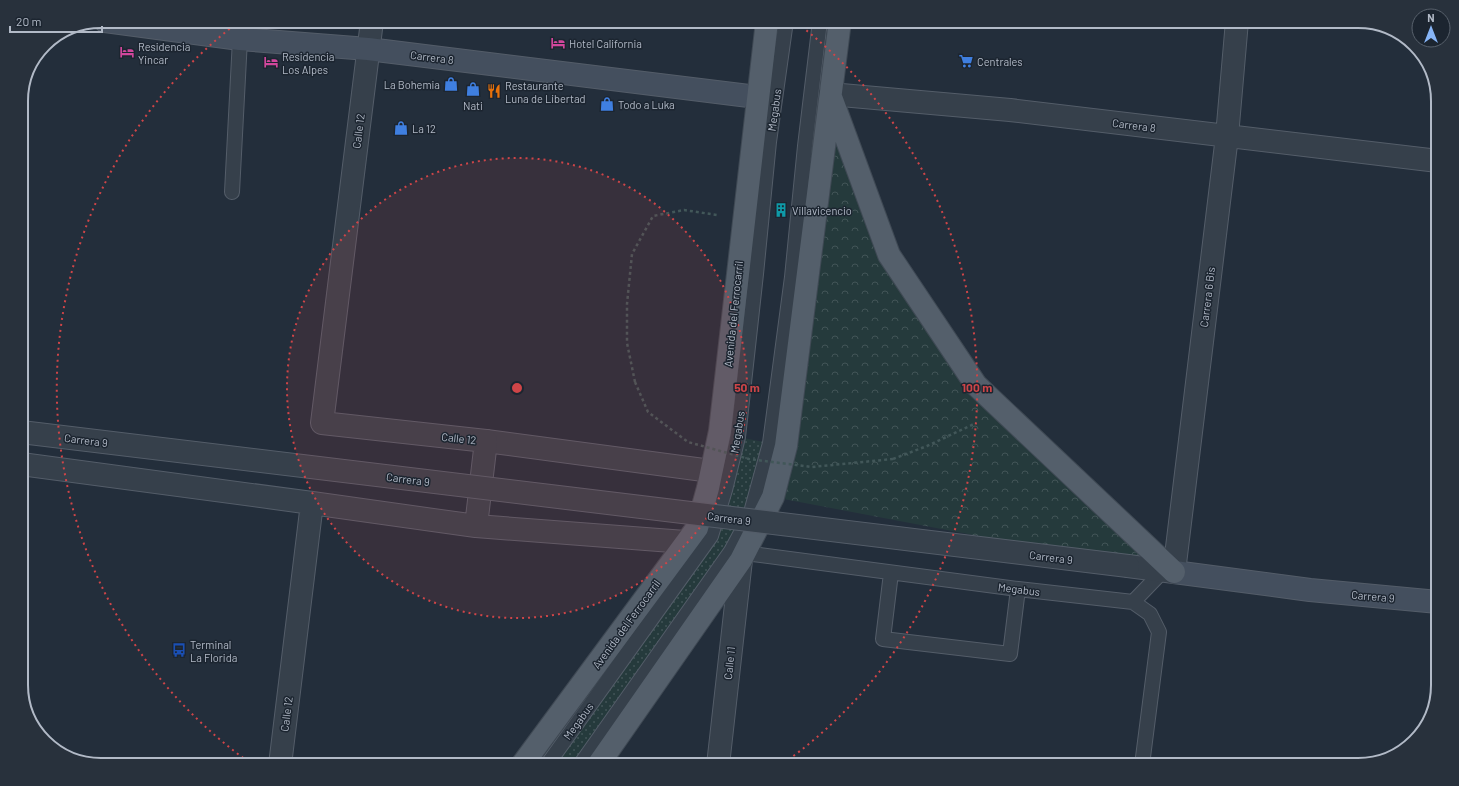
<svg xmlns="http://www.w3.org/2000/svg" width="1459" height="786" font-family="Barlow,sans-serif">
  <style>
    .grass { fill: url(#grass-dots) }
    .forest { fill: url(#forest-crowns) }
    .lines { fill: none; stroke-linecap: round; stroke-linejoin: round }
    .service-casing { stroke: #545d69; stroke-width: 16 }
    .pedestrian-casing { stroke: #545d69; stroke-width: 24 }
    .minor-casing { stroke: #545d69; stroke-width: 24 }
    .secondary-casing { stroke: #545d69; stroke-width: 24 }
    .primary-casing { stroke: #3f4954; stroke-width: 24 }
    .path { stroke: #425759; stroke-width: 2.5; stroke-dasharray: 3 3; stroke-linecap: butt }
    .service { stroke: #36404b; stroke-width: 14 }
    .pedestrian { stroke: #36404b; stroke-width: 22 }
    .minor { stroke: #36404b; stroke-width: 22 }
    .secondary { stroke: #444f5e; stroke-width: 22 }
    .primary { stroke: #545f6b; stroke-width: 22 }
    .minor-bridge-casing { stroke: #545d69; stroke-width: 24; stroke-linecap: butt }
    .path-bridge { stroke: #425759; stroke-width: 2.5; stroke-dasharray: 3 3; stroke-linecap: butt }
    .minor-bridge { stroke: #36404b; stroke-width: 22 }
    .ring { fill: none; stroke: #cf4548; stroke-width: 2; stroke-dasharray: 2 4 }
    .labels { text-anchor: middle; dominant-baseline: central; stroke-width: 3; stroke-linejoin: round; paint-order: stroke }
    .poi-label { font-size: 11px; fill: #b2bac7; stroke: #1c2530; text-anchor: start }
    .street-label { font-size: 11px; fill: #b2bac7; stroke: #1c2530 }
    .rim { fill: none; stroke: #b2bac7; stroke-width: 2 }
    .centre { fill: #cf4548; stroke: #1c2530; stroke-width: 2 }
    .ring-label { font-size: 12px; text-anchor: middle; font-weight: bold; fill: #cf4548; stroke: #1c2530; stroke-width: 3; stroke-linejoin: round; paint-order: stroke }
  </style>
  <defs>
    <pattern id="grass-dots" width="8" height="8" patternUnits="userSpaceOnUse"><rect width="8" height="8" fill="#253a3c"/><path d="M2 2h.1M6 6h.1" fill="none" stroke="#425457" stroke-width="1.8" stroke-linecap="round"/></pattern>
    <pattern id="forest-crowns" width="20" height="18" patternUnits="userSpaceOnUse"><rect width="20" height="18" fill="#253a3c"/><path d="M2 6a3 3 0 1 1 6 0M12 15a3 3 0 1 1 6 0" fill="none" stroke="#425457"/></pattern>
  </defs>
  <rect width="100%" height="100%" fill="#232e3b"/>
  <path class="grass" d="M738 437 770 443 750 516 580 765H547L698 555Z"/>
  <path class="forest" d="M830 94 889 255 976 385 1163 571 773 497Z"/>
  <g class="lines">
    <defs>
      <path id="service" d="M232 192 240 39
        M737 552 1018 589 1133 602 1150 614 1159 632 1142 765
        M891 573 883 639 1010 654 1018 589
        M1133 602 1163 571
        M547 765 711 536 725 490 738 437 756 274 769 142 786 21
        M580 765 731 551 750 516 770 443 792 277 805 146 820 21"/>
      <path id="pedestrian" d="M486 441 711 471"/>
      <path id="minor" d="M830 94 1010 110 1438 161
        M21 464 312 503
        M476 526 685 542
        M1128 566 1174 572 1227 136 1237 21
        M280 765 312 503 476 526 486 441 322 423 372 21
        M718 765 741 560"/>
      <path id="secondary" d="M105 21 240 39 368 49 757 97
        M1174 572 1310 590 1438 602"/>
      <path id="primary" d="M831 97 889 255 976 385 1174 572
        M522 765 697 528 708 488 720 431 767 21
        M598 765 741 560 773 497 786 446 840 21"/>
    </defs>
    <use href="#service" class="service-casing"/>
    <use href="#pedestrian" class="pedestrian-casing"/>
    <use href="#minor" class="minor-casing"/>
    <use href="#secondary" class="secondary-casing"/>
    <use href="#primary" class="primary-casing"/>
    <path class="path" d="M866 22 890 23 891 21
      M635 382 627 343V304L632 254 653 216 684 210 717 215
      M893 459 927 446 976 423"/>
    <use href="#service" class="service"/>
    <use href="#pedestrian" class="pedestrian"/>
    <use href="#minor" class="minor"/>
    <use href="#secondary" class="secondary"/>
    <use href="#primary" class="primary"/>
    <defs>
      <path id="minor-bridge" d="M21 432 1128 566"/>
    </defs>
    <use href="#minor-bridge" class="minor-bridge-casing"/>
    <path class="path-bridge" d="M635 382 648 412 688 442 749 459 812 467 893 459"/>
    <use href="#minor-bridge" class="minor-bridge"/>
  </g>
  <circle cx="517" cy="388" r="230" fill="#cf4548" fill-opacity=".12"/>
  <g class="ring">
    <circle cx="517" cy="388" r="230"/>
    <path d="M253 765A460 460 0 0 1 237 23M797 23A460 460 0 0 1 781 765"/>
  </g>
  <defs>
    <symbol id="hotel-bare" viewBox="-9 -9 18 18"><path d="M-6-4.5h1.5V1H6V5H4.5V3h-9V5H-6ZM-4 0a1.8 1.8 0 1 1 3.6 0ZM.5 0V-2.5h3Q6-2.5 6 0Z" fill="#d1479c" stroke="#1c2530" stroke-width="2.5" paint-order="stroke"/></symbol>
    <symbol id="supermarket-bare" viewBox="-9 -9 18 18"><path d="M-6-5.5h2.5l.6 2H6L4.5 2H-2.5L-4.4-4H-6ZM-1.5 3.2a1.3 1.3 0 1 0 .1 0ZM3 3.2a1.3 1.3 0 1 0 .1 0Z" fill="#3f7fe0" stroke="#1c2530" stroke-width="2.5" paint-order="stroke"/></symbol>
    <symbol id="shop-bare" viewBox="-9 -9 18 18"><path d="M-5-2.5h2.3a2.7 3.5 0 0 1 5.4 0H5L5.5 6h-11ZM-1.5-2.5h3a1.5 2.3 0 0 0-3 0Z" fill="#3f7fe0" stroke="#1c2530" stroke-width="2.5" paint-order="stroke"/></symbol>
    <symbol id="restaurant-bare" viewBox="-9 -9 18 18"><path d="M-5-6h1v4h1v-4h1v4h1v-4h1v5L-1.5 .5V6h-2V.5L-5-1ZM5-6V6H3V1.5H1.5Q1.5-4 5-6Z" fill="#e8710a" stroke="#1c2530" stroke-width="2.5" paint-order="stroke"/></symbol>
    <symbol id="building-bare" viewBox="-9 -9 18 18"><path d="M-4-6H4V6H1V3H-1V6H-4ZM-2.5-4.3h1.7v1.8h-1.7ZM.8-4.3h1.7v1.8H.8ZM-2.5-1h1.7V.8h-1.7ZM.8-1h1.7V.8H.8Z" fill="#0f9aa8" stroke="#1c2530" stroke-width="2.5" paint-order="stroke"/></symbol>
    <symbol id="bus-bare" viewBox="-9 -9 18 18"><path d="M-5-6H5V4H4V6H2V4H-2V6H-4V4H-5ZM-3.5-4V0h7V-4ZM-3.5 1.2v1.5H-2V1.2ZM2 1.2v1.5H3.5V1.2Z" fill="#1a4fb4" stroke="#1c2530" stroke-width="2.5" paint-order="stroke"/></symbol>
  </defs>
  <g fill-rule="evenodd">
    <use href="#hotel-bare" x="548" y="33" width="20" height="20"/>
    <use href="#hotel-bare" x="117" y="42" width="20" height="20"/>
    <use href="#supermarket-bare" x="956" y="51" width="20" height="20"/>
    <use href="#hotel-bare" x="261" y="52" width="20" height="20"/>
    <use href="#shop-bare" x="441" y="74" width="20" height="20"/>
    <use href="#shop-bare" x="463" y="79" width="20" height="20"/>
    <use href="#restaurant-bare" x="484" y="81" width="20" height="20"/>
    <use href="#shop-bare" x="597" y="94" width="20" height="20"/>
    <use href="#shop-bare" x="391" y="118" width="20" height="20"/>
    <use href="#building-bare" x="771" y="200" width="20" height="20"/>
    <use href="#bus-bare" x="169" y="640" width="20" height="20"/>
  </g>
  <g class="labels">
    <g class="poi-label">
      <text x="569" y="43">Hotel California</text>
      <text x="138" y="46">Residencia<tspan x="138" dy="13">Yincar</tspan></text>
      <text x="282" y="56">Residencia<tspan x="282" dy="13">Los Alpes</tspan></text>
      <text x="977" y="61">Centrales</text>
      <text x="440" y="84" text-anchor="end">La Bohemia</text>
      <text x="505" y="85">Restaurante<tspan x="505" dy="13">Luna de Libertad</tspan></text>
      <text x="618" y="104">Todo a Luka</text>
      <text x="473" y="105" text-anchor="middle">Nati</text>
      <text x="412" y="128">La 12</text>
      <text x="792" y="210">Villavicencio</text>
      <text x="190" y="644">Terminal<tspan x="190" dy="13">La Florida</tspan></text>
    </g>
    <g class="street-label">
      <text transform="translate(432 57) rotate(7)">Carrera 8</text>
      <text transform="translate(774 110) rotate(-82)">Megabus</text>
      <text transform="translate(1134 125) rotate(7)">Carrera 8</text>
      <text transform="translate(358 131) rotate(-83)">Calle 12</text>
      <text transform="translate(1207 297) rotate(-83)">Carrera 6 Bis</text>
      <text transform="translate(733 314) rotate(-84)">Avenida del Ferrocarril</text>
      <text transform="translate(737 432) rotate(-81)">Megabus</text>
      <text transform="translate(459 438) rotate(6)">Calle 12</text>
      <text transform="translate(86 440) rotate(7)">Carrera 9</text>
      <text transform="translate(408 479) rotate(7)">Carrera 9</text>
      <text transform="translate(729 518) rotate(7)">Carrera 9</text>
      <text transform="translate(1051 557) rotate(7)">Carrera 9</text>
      <text transform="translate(1019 589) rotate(7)">Megabus</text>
      <text transform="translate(1373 596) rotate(5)">Carrera 9</text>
      <text transform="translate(626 624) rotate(-54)">Avenida del Ferrocarril</text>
      <text transform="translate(729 663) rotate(-84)">Calle 11</text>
      <text transform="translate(286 714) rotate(-83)">Calle 12</text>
      <text transform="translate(578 721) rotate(-54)">Megabus</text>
    </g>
  </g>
  <path d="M0 0H1459V786H0ZM101 28H1358A73 73 0 0 1 1431 101V685A73 73 0 0 1 1358 758H101A73 73 0 0 1 28 685V101A73 73 0 0 1 101 28Z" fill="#28313c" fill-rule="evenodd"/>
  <path class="rim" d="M101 28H1358A73 73 0 0 1 1431 101V685A73 73 0 0 1 1358 758H101A73 73 0 0 1 28 685V101A73 73 0 0 1 101 28Z"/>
  <circle cx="517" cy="388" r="6" class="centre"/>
  <g class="ring-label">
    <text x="747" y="392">50 m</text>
    <text x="977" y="392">100 m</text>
  </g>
  <g transform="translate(1431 28)"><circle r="19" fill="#1c2530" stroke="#58616c"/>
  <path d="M0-3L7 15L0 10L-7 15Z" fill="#87b5f7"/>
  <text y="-6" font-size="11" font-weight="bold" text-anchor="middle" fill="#b2bac7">N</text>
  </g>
  <path d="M10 26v6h92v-6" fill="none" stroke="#b2bac7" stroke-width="2"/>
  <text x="16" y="26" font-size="12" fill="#b2bac7" stroke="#1c2530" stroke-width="3" paint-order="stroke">20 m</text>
</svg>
